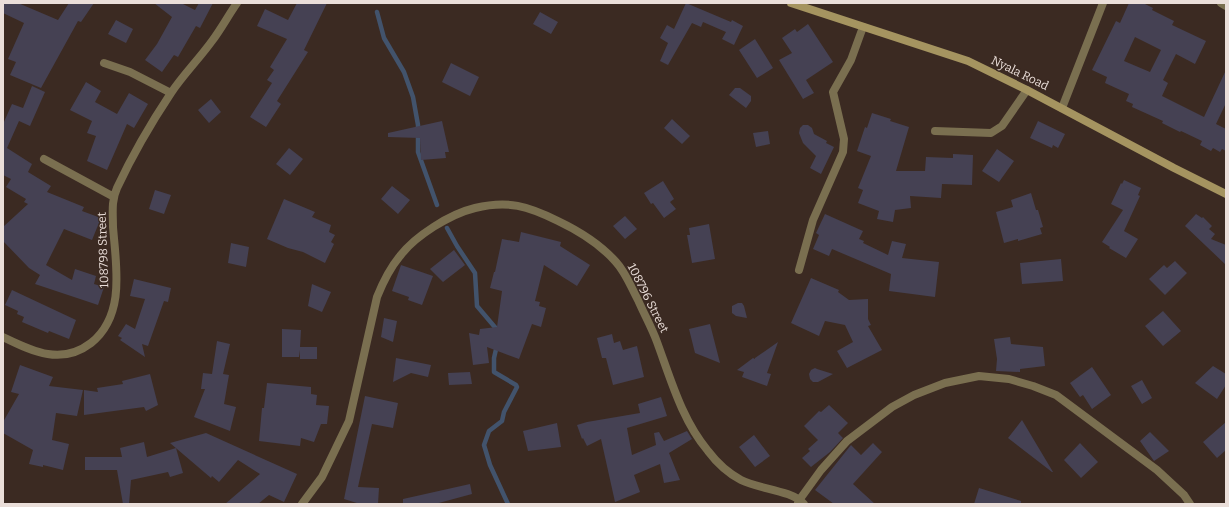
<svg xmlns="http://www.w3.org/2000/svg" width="1229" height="507" font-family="Bitter,serif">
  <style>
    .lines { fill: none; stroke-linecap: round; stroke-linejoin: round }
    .stream { stroke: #42536c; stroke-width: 4.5 }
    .building { fill: #454153; fill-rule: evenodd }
    .lane { stroke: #7a6f50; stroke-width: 8 }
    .street { stroke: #7a6f50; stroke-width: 8 }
    .secondary { stroke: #a59460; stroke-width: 8 }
    .labels { text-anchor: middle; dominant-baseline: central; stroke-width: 3; stroke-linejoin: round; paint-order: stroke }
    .street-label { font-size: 12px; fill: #eaded9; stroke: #3b2a22 }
  </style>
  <rect width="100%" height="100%" fill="#3b2a22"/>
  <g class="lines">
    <path class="stream" d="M377 12 384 38 404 72 413 97 418 125V152L437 205
      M447 228 457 246 475 273 477 306 499 332
      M497 345 494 358V372L516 385 517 387 504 412 502 421 489 431 484 445 490 465 508 504"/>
  </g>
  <path class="building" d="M3 3H18L58 20 69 3H94L81 22 78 21 41 88 10 75 16 62 8 59 24 23 3 13Z
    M154 3H181L195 10 199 3H213L200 28 196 26 178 57 174 55 162 72 145 60 157 44 172 17Z
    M297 3H327L304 50 308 52 277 101 281 104 266 127 250 117 272 83 267 80 274 70 270 67 287 39 257 26 265 9 288 20Z
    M686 3 731 22 732 20 743 26 734 45 722 39 726 32 703 22 701 27 692 23 668 65 660 61 668 43 660 38 667 25 674 29Z
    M1129 3H1143L1153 8 1152 10 1174 21 1172 25 1206 41 1195 64 1176 54 1163 80 1168 83 1162 96 1204 117 1226 70V103L1216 124 1226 129V151L1222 149 1220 152 1213 148 1211 151 1200 145 1202 141 1181 131 1180 132 1162 123 1163 121 1132 107 1133 104 1126 101 1129 94 1105 83 1107 77 1092 70 1116 21 1120 23ZM1135 37 1161 50 1150 72 1124 61Z
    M540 12 558 22 551 34 533 24Z
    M116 20 133 29 126 43 108 34Z
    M808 24 833 62 806 80 814 93 803 99 779 60 792 53 782 38 795 29 797 32Z
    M755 39 773 68 757 78 739 50Z
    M451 63 479 77 470 96 442 82Z
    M86 82 101 91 95 102 117 114 129 93 148 104 134 128 127 124 107 170 87 161 96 136 87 133 92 121 70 110Z
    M32 86 45 92 30 126 19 121 7 148 32 164 28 172 51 186 47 192 84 207 82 211 101 218 92 240 64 229 46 265 72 280 75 269 96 276 94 284 104 287 98 305 35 284 40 275 29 268 3 241V227L28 204 24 202 26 199 6 187 11 179 3 175V124L12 104 23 108Z
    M735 88H740L751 96V101L746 108 729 95Z
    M211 99 221 112 209 123 198 110Z
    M872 113 891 119 890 121 909 127 896 171H925L926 157 953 158V154L973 155 972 185 942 184 941 198 910 196 911 208 895 210 893 222 877 219 879 211 858 203 863 190 858 188 871 156 857 151 865 127 867 128Z
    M672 119 690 136 682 144 664 128Z
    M442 121 449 152H445L446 158 421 160 420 138 388 137V133Z
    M1038 121 1065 134 1058 148 1053 145 1052 148 1030 138Z
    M803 125H808L812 128 814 134 827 141 826 143 834 147 821 174 810 168 816 156 803 143 799 133 800 128Z
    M768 131 770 144 756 147 753 133Z
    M289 148 303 159 290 175 276 164Z
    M997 149 1014 161 999 182 982 171Z
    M1124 180 1141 188 1138 195 1140 196 1124 231 1138 239 1126 258 1109 248 1110 247 1102 242 1123 210 1111 204 1121 183 1122 184Z
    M663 181 674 199 670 202 676 209 664 218 653 203 651 204 644 193Z
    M392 186 410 200 398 214 381 199Z
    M155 190 171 195 164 214 149 209Z
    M1031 193 1036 210H1038L1043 227 1040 228 1042 234 1018 241V239L1004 243 996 212 1013 207 1011 200Z
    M284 199 315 212 312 217 331 225 329 232 335 235 331 242 334 244 325 263 303 252 288 248 267 239Z
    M825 214 863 231 859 239 864 241 863 243 888 255 892 241 906 244 902 258 939 262 935 297 889 291 891 274 832 249 829 256 813 249 819 235 816 233Z
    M1196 214 1202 218 1203 217 1212 226 1209 229 1215 234 1211 239 1226 245V265L1185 226Z
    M625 216 637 229 625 239 613 226Z
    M709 224 715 259 692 263 687 235H690L689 228Z
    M521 232 561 242 560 246 590 265 577 286 544 265 535 301 540 302 539 306 546 308 541 327 532 324 519 359 487 347 489 363 473 365 469 333 479 335 480 329 497 327 502 291 490 288 494 272H495L502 239 519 242Z
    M231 243 249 247 246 267 228 263Z
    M454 250 465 265 443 282 430 269Z
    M1061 259 1063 281 1022 284 1020 263Z
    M1175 261 1187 273 1165 295 1149 279 1164 265 1167 268Z
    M401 265 433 276 422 305 408 300 409 297 392 291Z
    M811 278 839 290 838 292 849 300 868 299V319L871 325 868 326 882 350 847 368 837 351 853 342 845 325 825 321 819 336 791 323Z
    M134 279 171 288 168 302 164 301 148 346 142 344 145 357 120 340 122 338 118 336 126 324 135 329 145 299 130 296Z
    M312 284 331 292 322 312 308 306Z
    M12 290 76 320 69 339 49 331 48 333 22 322 24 317 17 314 18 311 5 305Z
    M738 303H742L744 306 747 318 736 316 732 313V306Z
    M1163 311 1181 331 1163 346 1145 326Z
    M384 318 397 321 393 342 381 337Z
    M710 324 720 363 695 353 689 329Z
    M282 329 301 330 300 347H317V359H300V350L299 357H282Z
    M612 334 614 343 620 341 623 350 637 346 644 377 613 385 606 358H602L597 338Z
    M1010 337 1011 344 1043 347 1045 366 1020 369V372L996 371 997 359 994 339Z
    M217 341 230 344 223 374 229 375 224 404 236 407 230 431 194 417 205 389H201L203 373 212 374Z
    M778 342 767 373 771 374 767 386 742 377 744 372 737 370 753 358 755 359V358Z
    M396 358 431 365 428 377 411 373 393 382Z
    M20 365 53 377 49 386 83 390 77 416 56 413 52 440 69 444 63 470 43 465V467L29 464 33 450 3 433V422L19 394 11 392Z
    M1213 366 1226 374V385L1217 399 1195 383Z
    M1092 367 1111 395 1092 409 1083 395 1080 397 1070 383Z
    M815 368 817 369 833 374 818 382H813L810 379 809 374 811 370Z
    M470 372 472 384 449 385 448 373Z
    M150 374 158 405 146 411 144 407 84 415V390L98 392 97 388 123 384 122 381Z
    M1142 380 1152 398 1142 404 1131 386Z
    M267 383 311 387V394L317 395 316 405 329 406 327 424H321L314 442 301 438 300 446 259 441 262 408H264Z
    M365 396 398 403 393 428 372 424 358 487 379 488 378 504H360L344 499Z
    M661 397 667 416 627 428 632 455 656 445 654 433 659 432 664 441 687 431 692 439 669 453 680 480 664 483 660 464 634 475 640 492 615 502 601 439 587 446 583 438 582 439 577 425 587 422 640 413 638 404Z
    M829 405 848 423 838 433 843 438 830 452 811 467 802 458 810 451 808 449 818 440 804 426 819 411 821 412Z
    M1022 420 1053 472H1052L1008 438Z
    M1226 422V450L1217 458 1203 442Z
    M557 423 561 447 528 451 523 431Z
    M1150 432 1169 451 1154 461 1140 441Z
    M206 433 297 474 284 502 269 495 258 504H225L260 474 238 460 219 482 212 476 211 478 170 443Z
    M754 435 770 456 755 467 739 447Z
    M144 442 147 457 176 448 183 473 170 477 168 472 131 480 129 504H123L117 470H85V457H122L120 448Z
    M873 443 882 452 853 484 875 504H834L815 490 851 445 861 455Z
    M1080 443 1098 462 1081 478 1064 460Z
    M470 484 472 494 435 504H403V499Z
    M979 488 1021 501V504H974Z"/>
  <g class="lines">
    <path class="lane" d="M935 131 991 133 1002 126 1027 90"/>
    <path class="street" d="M1221 3 1226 6
      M104 63 130 72 171 93
      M1062 108 1103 3
      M44 159 114 197
      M799 270 813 220 843 152 844 139 833 92 851 60 863 27
      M3 337C32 351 61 366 91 343 126 315 116 266 113 227 113 214 111 201 117 188 132 156 151 123 171 93 183 75 199 59 212 41 221 29 228 16 237 3
      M798 503 800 499 821 470 847 441 892 407 914 395 945 383 979 376 1009 379 1033 386 1056 395 1157 470 1184 495 1190 504
      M302 504 322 477 349 421 377 297C383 282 390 268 400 256 415 236 450 214 475 208 508 200 528 206 558 221 579 231 601 245 616 262 626 273 631 287 638 300 644 314 652 328 657 342 671 380 682 420 708 451 717 463 728 473 741 480 758 489 792 490 804 504"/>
    <path class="secondary" d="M791 3 968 61 1027 90 1174 168 1226 194"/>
  </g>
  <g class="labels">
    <g class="street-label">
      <text transform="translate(1020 73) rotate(26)">Nyala Road</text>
      <text transform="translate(103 250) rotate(-92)">108798 Street</text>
      <text transform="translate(648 298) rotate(63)">108796 Street</text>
    </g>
  </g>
  <rect width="1229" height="507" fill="none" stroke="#eaded9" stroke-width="8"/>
</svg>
